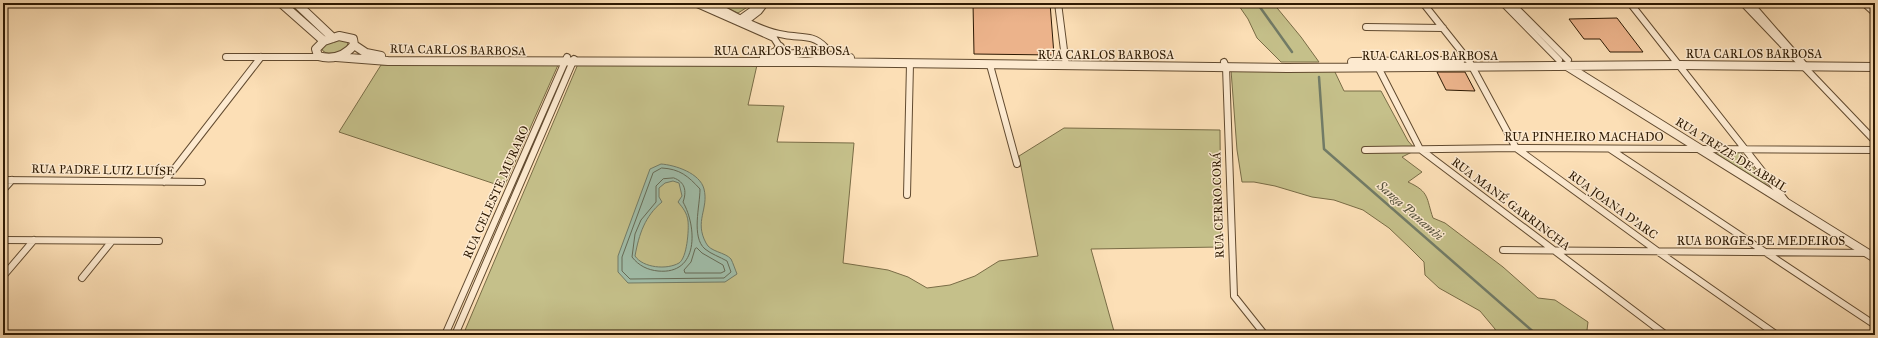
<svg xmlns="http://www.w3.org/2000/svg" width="1878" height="338" font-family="'IM FELL Great Primer',serif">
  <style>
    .green { fill: #c5c08a; stroke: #796c46 }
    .water { fill: #a0bda9; stroke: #727b66; fill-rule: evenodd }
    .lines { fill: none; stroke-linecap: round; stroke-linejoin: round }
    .shore { stroke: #666b56; stroke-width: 1 }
    .stream { stroke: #727b66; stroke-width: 2.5 }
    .building { fill: #ecb38b; stroke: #2d1902 }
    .minor-casing { stroke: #614a2f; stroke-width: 8 }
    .tertiary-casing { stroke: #614a2f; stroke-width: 10 }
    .minor { stroke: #fdead0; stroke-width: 6 }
    .tertiary { stroke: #fdead0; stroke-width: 8 }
    .labels { text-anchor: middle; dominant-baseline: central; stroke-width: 3; stroke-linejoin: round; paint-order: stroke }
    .street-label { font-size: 12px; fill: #2d1902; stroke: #fdead0 }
    .water-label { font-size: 13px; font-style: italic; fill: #55523c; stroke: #fdead0 }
  </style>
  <rect width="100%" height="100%" fill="#fcdfb6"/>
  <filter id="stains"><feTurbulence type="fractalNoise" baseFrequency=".005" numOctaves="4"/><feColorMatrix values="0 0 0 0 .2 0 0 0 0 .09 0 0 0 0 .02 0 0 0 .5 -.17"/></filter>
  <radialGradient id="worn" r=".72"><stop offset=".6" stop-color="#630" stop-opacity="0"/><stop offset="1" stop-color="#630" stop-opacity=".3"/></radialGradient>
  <path class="green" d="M717 3H754L738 13Z
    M1237 3H1273L1301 37 1319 62H1281L1257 38 1248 19Z
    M337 39 348 42 347 47C340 52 331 57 323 51L322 49 327 43Z
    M578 64 757 65 748 105 784 106 777 142 854 143 843 263 888 270 908 277 927 288 950 285 975 276 999 261 1038 256 1019 156 1064 128 1220 130 1221 247 1091 249 1115 335H463Z
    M381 65H558L504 187 339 132Z
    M1231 70H1334L1344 91H1381L1408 141 1416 150 1402 157 1422 172 1408 182C1430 192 1426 198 1433 218L1445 223 1503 267 1538 298 1555 300 1588 322 1587 330 1582 335H1497L1495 329 1480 311 1439 288 1425 275 1424 262 1410 248 1389 228 1363 210 1334 200 1312 197 1275 186 1254 182H1242L1237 150Z
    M1709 149 1739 150 1768 186Z"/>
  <path class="water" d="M661 164C675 165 700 173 704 189 709 209 694 221 706 243 710 252 725 252 731 259 733 263 735 269 737 274L725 282 628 283 618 272V256L650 169ZM673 181 679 183 682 196 678 202C683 208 687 213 688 221 689 230 687 258 679 263 667 270 643 268 635 256 639 234 645 216 662 202L659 197V188L665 183Z"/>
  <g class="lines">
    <path class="shore" d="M662 168C680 169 688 176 700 189 700 206 691 237 705 249 711 254 720 257 727 261L731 272 724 278 630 279 622 271V257L653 173Z
      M674 178C685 182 687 191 683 202 697 227 699 275 658 271 648 270 639 266 632 257L635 234 641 220 656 202V186L663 179Z
      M697 248 702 253 723 265 725 271 721 273H685L684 270 691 262 695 249Z"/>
    <path class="stream" d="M1257 3 1292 52
      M1319 77 1324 149 1537 335"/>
  </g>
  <path class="building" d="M973 3H1050L1054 55 974 54Z
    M1617 18 1643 52H1610L1600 39H1584L1569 19Z
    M1437 72H1465L1475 91 1446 90Z"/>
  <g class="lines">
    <defs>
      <path id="minor" d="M695 3 774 38 781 49
        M711 3C734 15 759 31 785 35 800 38 813 34 825 47L822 56
        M1058 3 1066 66
        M1423 3 1469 61 1516 148 1660 253 1777 335
        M1503 3 1559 60
        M1511 3 1568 60
        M1630 3 1785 200
        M1743 3 1875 141
        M1750 3 1807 68
        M1864 3 1875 13
        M740 19 754 9 758 3
        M746 21 759 11 765 3
        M1366 27 1443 28
        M226 57H321
        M1224 62 1226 67 1234 296 1265 335
        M990 65 1017 164
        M1377 65 1420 149 1666 335
        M1610 149 1875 325
        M1365 150 1516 148 1875 150
        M3 180 202 182
        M164 182 261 57
        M3 190 12 180
        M907 195 910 64
        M3 240 159 241
        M1503 250 1875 253
        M5 274 34 240
        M82 278 112 241
        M445 335 567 57
        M455 335 574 59"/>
      <path id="tertiary" d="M281 3 324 41
        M296 3 333 38
        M339 36 353 39 354 45C345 56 332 60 318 56L316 49 324 41Z
        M354 45 366 53 381 56
        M769 55 776 52 780 47
        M336 57 388 61 814 62 1287 68 1680 65 1875 67
        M764 57 806 53 850 58
        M1352 62 1460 61
        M1567 66 1875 258"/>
    </defs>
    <use href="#minor" class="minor-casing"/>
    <use href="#tertiary" class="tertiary-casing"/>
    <use href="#minor" class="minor"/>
    <use href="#tertiary" class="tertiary"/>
  </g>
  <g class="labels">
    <g class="street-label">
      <text transform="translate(458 50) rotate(1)">RUA CARLOS BARBOSA</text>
      <text x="782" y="51">RUA CARLOS BARBOSA</text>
      <text x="1754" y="54">RUA CARLOS BARBOSA</text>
      <text x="1106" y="55">RUA CARLOS BARBOSA</text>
      <text x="1430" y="56">RUA CARLOS BARBOSA</text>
      <text x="1584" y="137">RUA PINHEIRO MACHADO</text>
      <text transform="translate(1732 155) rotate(32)">RUA TREZE DE ABRIL</text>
      <text transform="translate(103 170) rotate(1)">RUA PADRE LUIZ LUÍSE</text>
      <text transform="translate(496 192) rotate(-66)">RUA CELESTE MURARO</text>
      <text transform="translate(1511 204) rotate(37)">RUA MANÉ GARRINCHA</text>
      <text transform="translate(1218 205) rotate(-92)">RUA CERRO CORÁ</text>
      <text transform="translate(1613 205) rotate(36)">RUA JOANA D'ARC</text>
      <text x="1761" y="241">RUA BORGES DE MEDEIROS</text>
    </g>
    <g class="water-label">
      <text transform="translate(1410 211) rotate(41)">Sanga Panambi</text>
    </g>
  </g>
  <rect width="1878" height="338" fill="none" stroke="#fcdfb6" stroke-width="16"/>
  <rect x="4" y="4" width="1870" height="330" fill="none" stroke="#2d1902" stroke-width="2"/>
  <rect x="8" y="8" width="1862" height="322" fill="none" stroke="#2d1902"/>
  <rect width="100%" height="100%" filter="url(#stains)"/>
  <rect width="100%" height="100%" fill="url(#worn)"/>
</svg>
